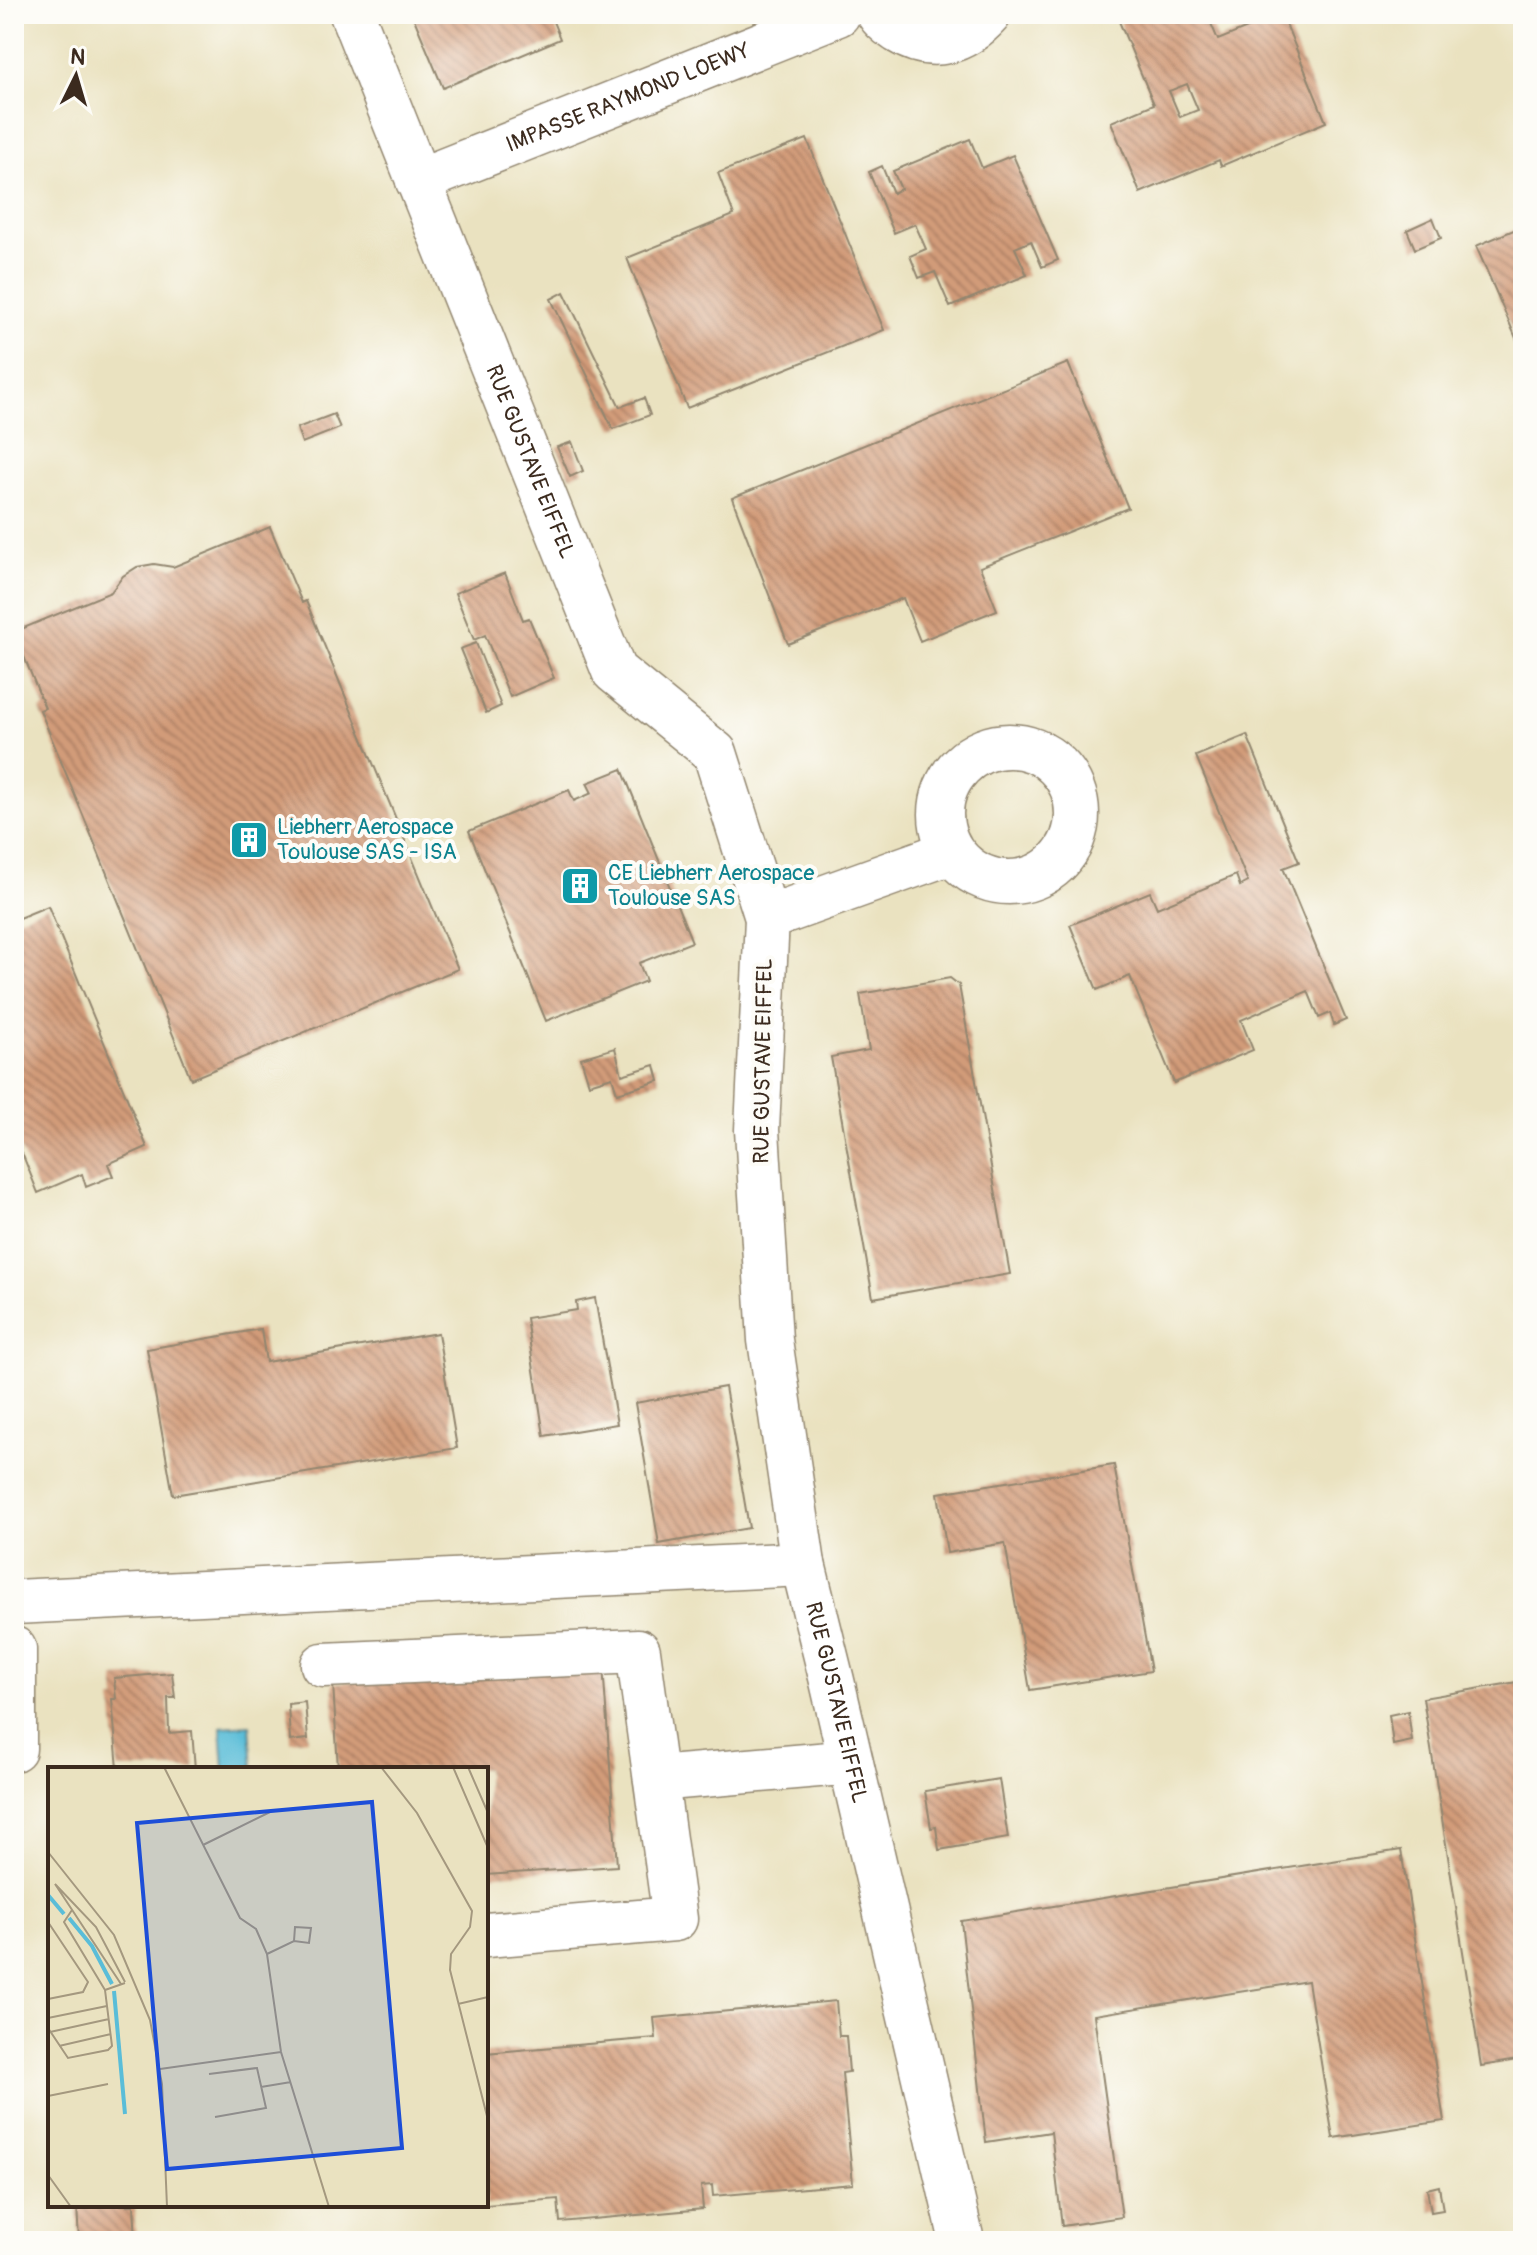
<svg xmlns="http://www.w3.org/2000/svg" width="1537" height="2255" font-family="Pangolin,sans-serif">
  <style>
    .water { fill: #5abdd8; stroke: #4a747b; stroke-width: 2 }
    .building { fill: url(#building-back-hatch); fill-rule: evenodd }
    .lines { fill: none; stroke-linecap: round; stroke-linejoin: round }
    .minor-casing { stroke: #92866f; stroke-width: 47 }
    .minor { stroke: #fff; stroke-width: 44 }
    .labels { text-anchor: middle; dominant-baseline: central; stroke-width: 8; stroke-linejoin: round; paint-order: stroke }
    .street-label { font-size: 22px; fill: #3b2a1e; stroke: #fdfcf7 }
    .culture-label { font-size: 22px; fill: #0d838f; stroke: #fdfcf7; text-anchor: start }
    .inset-river { fill: none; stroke: #5abdd8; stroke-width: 4 }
    .inset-road { fill: none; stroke: #a4987f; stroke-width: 2 }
    .view { fill: #1d4ed8; fill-opacity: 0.15; stroke: #1d4ed8; stroke-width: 4 }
    .inset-edge { fill: none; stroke: #3b2a1e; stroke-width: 4 }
  </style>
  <defs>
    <pattern id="building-back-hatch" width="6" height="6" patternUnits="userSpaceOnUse" patternTransform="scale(2)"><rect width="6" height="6" fill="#d29b79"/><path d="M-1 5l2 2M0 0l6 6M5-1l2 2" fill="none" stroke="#ac7f63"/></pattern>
  </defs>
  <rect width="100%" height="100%" fill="#fdfcf7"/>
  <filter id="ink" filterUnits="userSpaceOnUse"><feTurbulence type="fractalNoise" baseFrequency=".0125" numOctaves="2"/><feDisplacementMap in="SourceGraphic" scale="16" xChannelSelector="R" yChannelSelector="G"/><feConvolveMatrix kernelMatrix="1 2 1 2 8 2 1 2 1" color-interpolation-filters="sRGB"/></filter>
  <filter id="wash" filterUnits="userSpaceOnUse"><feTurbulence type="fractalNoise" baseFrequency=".006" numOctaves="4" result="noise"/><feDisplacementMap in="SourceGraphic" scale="32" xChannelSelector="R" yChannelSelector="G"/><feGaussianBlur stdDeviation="1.8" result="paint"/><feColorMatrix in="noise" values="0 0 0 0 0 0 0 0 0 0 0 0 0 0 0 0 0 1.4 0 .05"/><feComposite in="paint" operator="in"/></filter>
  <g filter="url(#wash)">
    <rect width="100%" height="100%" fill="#eae2c0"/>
    <path class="water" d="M250 1725 253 1769H224L221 1727Z"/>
    <g id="blocks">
      <path class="building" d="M412 14H550L560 39 443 88Z
        M1130 14H1207L1218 40 1282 14 1326 122 1221 166 1219 160 1140 193 1111 122 1154 104 1118 19ZM1187 84 1198 110 1180 117 1169 91Z
        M807 139 884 330 687 408 627 258 734 215 718 173Z
        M970 139 982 168 1013 155 1058 260 1042 267 1031 241 1015 248 1027 275 950 307 935 272 919 278 910 256 926 249 915 224 894 233 869 172 882 166 893 193 901 189 893 171Z
        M1433 218 1441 238 1415 249 1407 230Z
        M1523 226V343L1519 345 1476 246Z
        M564 292 620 407 644 398 650 415 613 429 551 299Z
        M1068 363 1128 508 980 567 997 610 920 641 903 598 788 644 732 498Z
        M334 414 340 428 302 443 297 428Z
        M572 442 583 471 570 477 557 447Z
        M270 527 302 603 306 601 458 969 191 1079 40 710 45 708 14 632 111 592 123 576 137 567 154 564 173 567Z
        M505 573 523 620 529 618 554 678 510 697 485 635 474 640 455 593Z
        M476 643 501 706 486 713 460 649Z
        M1247 735 1299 862 1283 868 1346 1020 1334 1025 1330 1013 1319 1018 1308 991 1241 1020 1253 1050 1174 1083 1130 976 1097 990 1070 925 1150 892 1157 908 1236 875 1240 886 1248 882 1196 756Z
        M622 769 692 942 639 963 646 981 546 1021 469 831 569 790 574 801 592 793 587 783Z
        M48 906 147 1147 108 1164 113 1176 86 1187 82 1174 38 1193 14 1133V920Z
        M950 978 959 985 1010 1274 873 1298 831 1057 869 1050 860 994Z
        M615 1048 622 1075 655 1065 659 1081 617 1093 612 1077 589 1084 581 1058Z
        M595 1298 617 1424 544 1436 526 1318 577 1310 576 1302Z
        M261 1329 266 1362 438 1333 457 1448 173 1495 147 1349Z
        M725 1387 749 1528 659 1544 635 1403Z
        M1114 1465 1151 1671 1030 1690 1005 1543 947 1553 938 1493Z
        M603 1665 617 1866 486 1875V1769H338L333 1683Z
        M172 1673 175 1698H168L169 1733 192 1731 195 1769H118L112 1699H116L114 1678Z
        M1523 1681V2059L1481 2066 1423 1698Z
        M305 1702 308 1739 290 1741 288 1704Z
        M1408 1711 1412 1741 1393 1745 1389 1715Z
        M999 1779 1008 1838 939 1850 936 1827 931 1828 925 1791Z
        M1401 1850 1444 2121 1333 2138 1308 1981 1094 2015 1122 2217 1062 2226 1051 2132 986 2142 961 1921Z
        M836 2001 839 2036H846L849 2072 842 2073 853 2184 713 2196 712 2185 701 2186 703 2209 560 2222 558 2199 486 2205V2053L656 2038 654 2018Z
        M1439 2186 1443 2210 1431 2212 1427 2189Z
        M77 2205H134L136 2241H79Z"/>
    </g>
  </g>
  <g filter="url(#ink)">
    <use href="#blocks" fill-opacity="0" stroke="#92866f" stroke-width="2"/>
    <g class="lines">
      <defs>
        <g id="minor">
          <path id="s1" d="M352 14 614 671 715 753 767 918 757 1130 770 1340 803 1564 832 1681 962 2241"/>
          <path d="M879 14C884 22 891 26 898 31 932 53 964 42 989 14"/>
          <path id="s2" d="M418 181 838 14"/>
          <circle cx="1009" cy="814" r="68"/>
          <path d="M767 918 951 852"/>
          <path d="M14 1602 803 1564"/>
          <path d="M14 1649V1749"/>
          <path d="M323 1665 638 1651 675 1919 486 1935"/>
          <path d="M656 1779 830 1764H851"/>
        </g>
      </defs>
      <use href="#minor" class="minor-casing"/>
      <use href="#minor" class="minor"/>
    </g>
  </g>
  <defs>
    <symbol id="building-square" viewBox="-11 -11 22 22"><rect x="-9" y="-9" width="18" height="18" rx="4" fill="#0f9aa8" stroke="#fdfcf7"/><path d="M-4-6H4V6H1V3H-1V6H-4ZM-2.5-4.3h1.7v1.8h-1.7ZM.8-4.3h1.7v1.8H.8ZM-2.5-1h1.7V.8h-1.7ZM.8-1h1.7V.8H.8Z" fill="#fff"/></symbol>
  </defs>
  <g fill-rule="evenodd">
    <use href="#building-square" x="227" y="818" width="44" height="44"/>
    <use href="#building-square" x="558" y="864" width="44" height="44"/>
  </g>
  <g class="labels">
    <g class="street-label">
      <text stroke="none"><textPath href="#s2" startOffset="226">IMPASSE RAYMOND LOEWY</textPath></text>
      <text stroke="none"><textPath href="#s1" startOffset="482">RUE GUSTAVE EIFFEL</textPath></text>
      <text transform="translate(763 1061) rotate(-89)">RUE GUSTAVE EIFFEL</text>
      <text stroke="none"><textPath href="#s1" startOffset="1802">RUE GUSTAVE EIFFEL</textPath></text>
    </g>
    <g class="culture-label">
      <text x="277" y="827">Liebherr Aerospace<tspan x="277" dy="25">Toulouse SAS - ISA</tspan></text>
      <text x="608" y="873">CE Liebherr Aerospace<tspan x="608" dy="25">Toulouse SAS</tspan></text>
    </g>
  </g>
  <g transform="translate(48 1767)">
    <rect width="440" height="440" fill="#eae2c0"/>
    <path class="inset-river" d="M0 128 16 147M21 151 44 179 64 217M66 224 77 347"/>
    <path class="inset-road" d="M116 0 192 151 208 162 219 187 233 285 281 440M333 0 369 46 424 144 422 160 403 187 402 203 440 353M405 0 440 81M420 0 440 46M155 78 222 45M0 85 66 168 102 253 114 317 119 440M24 143 16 155 57 223M0 155 40 215 35 225 0 232M219 187 246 174 261 176 263 161 247 160 246 174M73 217 7 117 48 160 77 215M410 237 440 230M0 251 59 239M0 261 20 291 60 283 64 279 57 223 77 216M2 265 61 252M11 279 63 267M112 302 233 285M161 307 209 301 218 341 167 350M213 320 243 315M0 329 60 317M0 408 23 440"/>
    <path class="view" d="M324 35 354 381 119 402 89 56Z"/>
    <rect width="440" height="440" class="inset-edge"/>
  </g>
  <rect width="1537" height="2255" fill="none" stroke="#fdfcf7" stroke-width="48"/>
  <g transform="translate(76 76) rotate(5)" stroke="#fdfcf7" stroke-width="6" paint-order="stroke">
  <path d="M0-6L14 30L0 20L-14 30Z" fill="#3b2a1e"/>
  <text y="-12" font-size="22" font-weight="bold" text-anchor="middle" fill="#3b2a1e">N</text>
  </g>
</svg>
